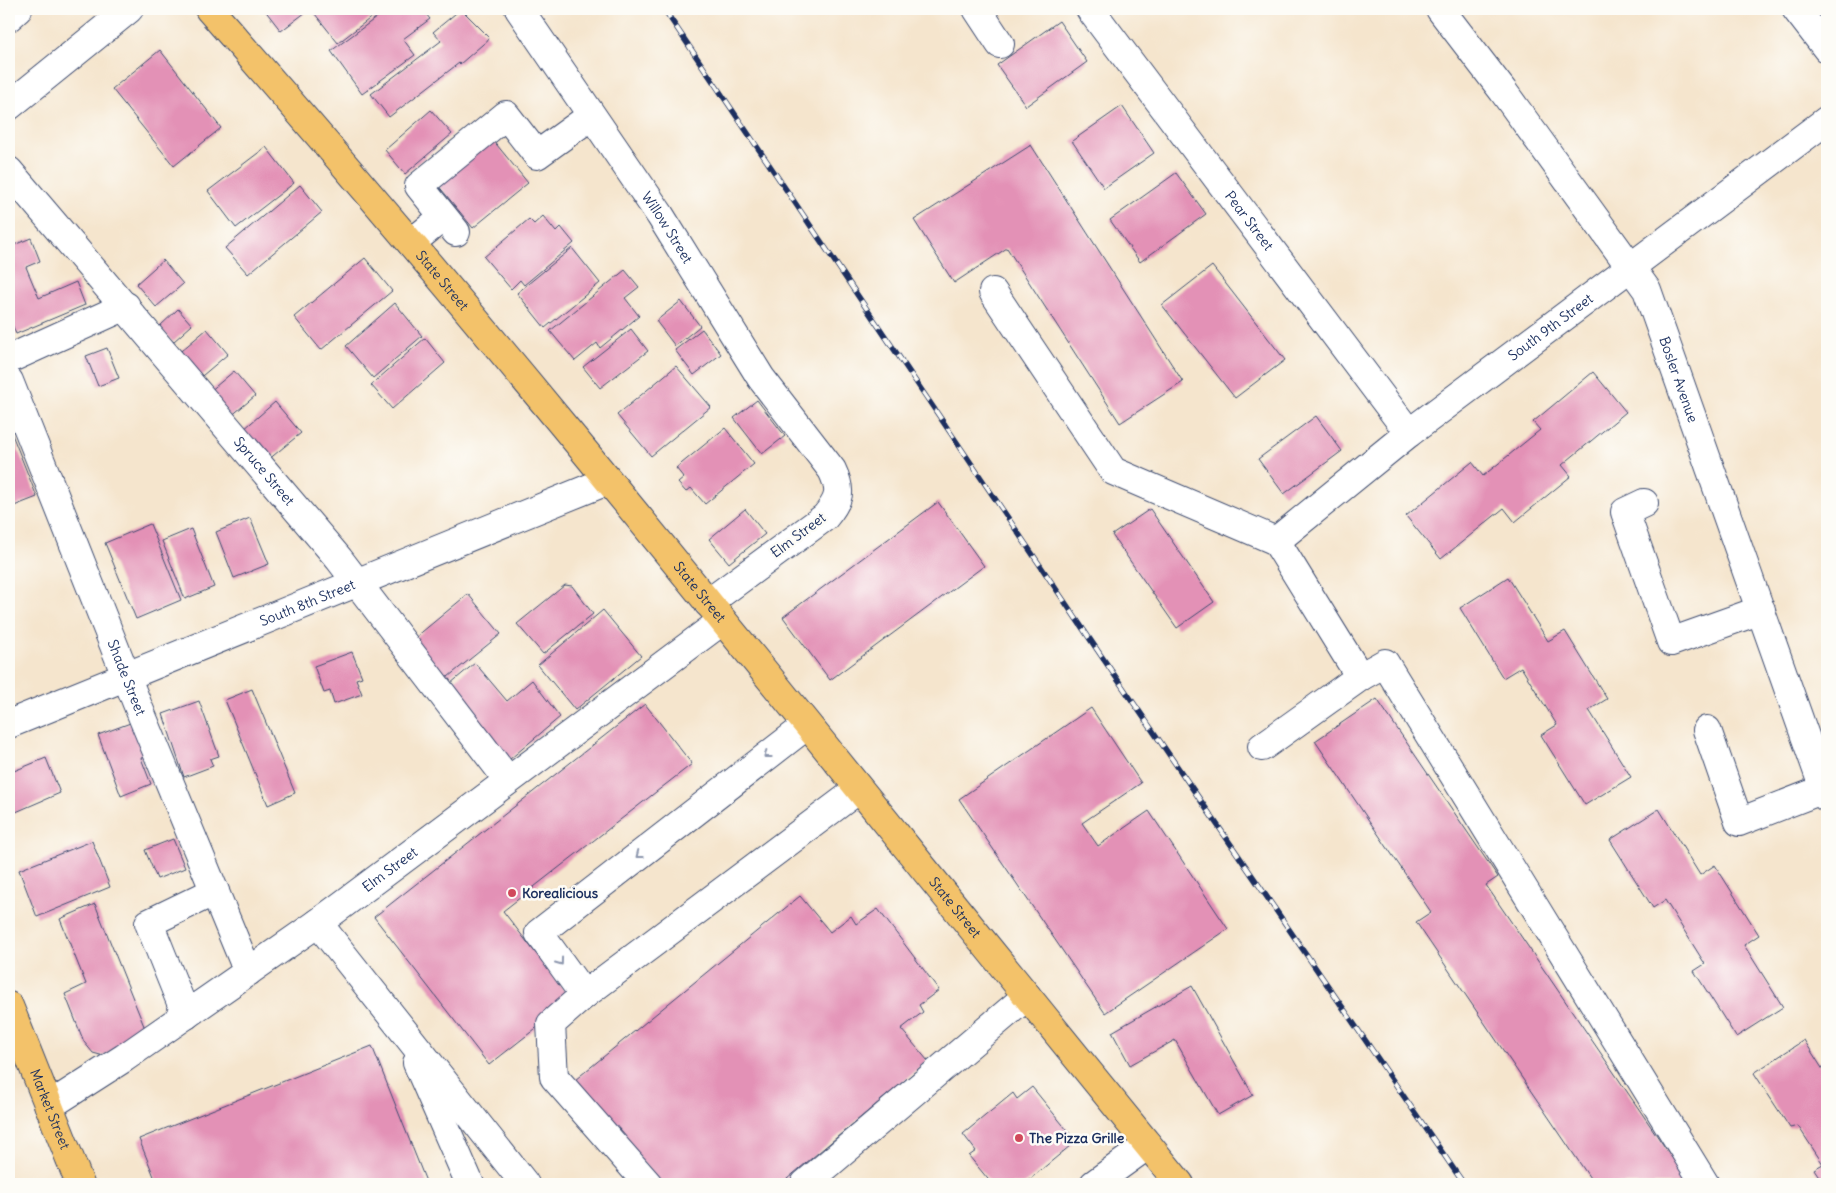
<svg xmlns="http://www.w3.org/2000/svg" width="1836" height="1193" font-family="Delius,sans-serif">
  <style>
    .building { fill: #e391b6 }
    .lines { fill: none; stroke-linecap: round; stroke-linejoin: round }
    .minor-casing { stroke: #3c4a6f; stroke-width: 30 }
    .major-casing { stroke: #3c4a6f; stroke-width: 30 }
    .minor { stroke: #fff; stroke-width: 28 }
    .major { stroke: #f3c26a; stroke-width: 28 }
    .rail-casing { stroke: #1b2f5e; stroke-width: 5.5 }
    .rail { stroke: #fdfcf7; stroke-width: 4; stroke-dasharray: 11; stroke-linecap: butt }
    .oneway { stroke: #8d97ae }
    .poi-dot { fill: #d1495b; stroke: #fdfcf7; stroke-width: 2 }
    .labels { text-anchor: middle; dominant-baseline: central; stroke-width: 5; stroke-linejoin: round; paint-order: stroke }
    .street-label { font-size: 14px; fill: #1b2f5e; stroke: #fdfcf7 }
    .poi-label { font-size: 14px; font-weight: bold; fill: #1b2f5e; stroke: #fdfcf7; text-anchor: start }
  </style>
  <rect width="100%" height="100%" fill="#fdfcf7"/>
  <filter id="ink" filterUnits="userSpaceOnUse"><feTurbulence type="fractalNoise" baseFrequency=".02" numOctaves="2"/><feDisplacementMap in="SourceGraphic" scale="10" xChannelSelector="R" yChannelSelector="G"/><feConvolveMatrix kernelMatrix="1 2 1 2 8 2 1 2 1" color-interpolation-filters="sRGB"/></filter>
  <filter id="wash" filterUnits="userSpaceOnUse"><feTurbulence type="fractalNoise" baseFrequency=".0096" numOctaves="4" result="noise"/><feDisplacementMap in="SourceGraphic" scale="20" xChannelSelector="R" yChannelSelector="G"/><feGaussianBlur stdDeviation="1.12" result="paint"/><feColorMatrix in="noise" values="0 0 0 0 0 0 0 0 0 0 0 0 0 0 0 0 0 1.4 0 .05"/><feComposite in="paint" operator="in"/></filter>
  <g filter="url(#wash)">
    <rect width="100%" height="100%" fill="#f5e5cd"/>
    <g id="blocks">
      <path class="building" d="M264 9H310L281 31Z
        M311 9H374L377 13 338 43Z
        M388 9H422L430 19 403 39 415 55 362 94 331 51Z
        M461 9 490 38 460 64 459 63 389 117 371 94 441 41 433 32Z
        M1059 21 1087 62 1026 106 997 65Z
        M160 50 221 128 174 166 112 89Z
        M1122 106 1154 153 1104 188 1072 141Z
        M431 110 452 134 405 174 385 150Z
        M492 139 528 183 473 228 437 184Z
        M1031 145 1183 382 1120 423 1007 248 954 283 914 220Z
        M266 147 294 183 236 228 208 191Z
        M1176 173 1206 214 1140 262 1110 220Z
        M300 185 322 212 248 274 225 248Z
        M543 216 556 232 561 227 574 243 524 285 520 280 511 289 484 257 529 219 534 224Z
        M31 238 40 261 26 267 39 298 76 282 85 305 16 334 9 317V247Z
        M572 248 600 283 545 328 517 293Z
        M365 258 392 291 321 350 294 317Z
        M163 260 183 284 156 307 136 284Z
        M1212 266 1285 360 1235 398 1162 305Z
        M625 270 639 287 625 298 639 316 600 348 597 343 575 361 550 331Z
        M681 301 700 326 675 346 656 321Z
        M395 303 422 336 373 378 346 346Z
        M178 309 192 325 173 342 159 327Z
        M207 329 228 354 196 381 175 356Z
        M631 329 648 351 600 388 583 367Z
        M702 329 721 354 694 375 675 350Z
        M425 338 445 363 392 409 371 385Z
        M107 348 119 378 98 386 86 356Z
        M676 366 711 407 651 456 617 415Z
        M234 371 255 396 230 417 209 392Z
        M1593 372 1626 412 1562 465 1571 476 1515 522 1504 508 1441 559 1406 516 1472 462 1483 476 1540 430 1533 422Z
        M757 400 785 436 762 454 734 418Z
        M275 402 301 433 268 460 243 430Z
        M1316 416 1342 451 1284 494 1258 459Z
        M9 427 37 497 9 508Z
        M725 428 754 464 705 504 691 488 686 492 678 483 684 478 676 468Z
        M938 502 984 566 830 680 783 617Z
        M745 509 765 534 729 563 709 539Z
        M1150 509 1214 602 1177 628 1112 535Z
        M250 518 269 564 234 578 216 532Z
        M150 524 181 600 136 619 105 543Z
        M191 529 214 587 185 599 162 541Z
        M1508 577 1548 641 1565 631 1607 699 1589 710 1631 777 1585 805 1541 735 1557 725 1521 667 1503 678 1460 608Z
        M565 585 572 586 593 614 543 654 517 624Z
        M468 594 501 634 443 681 411 641Z
        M603 610 641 656 575 710 538 665Z
        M352 652 362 677 356 679 362 694 334 704 330 691 324 693 314 666Z
        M475 663 507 701 532 680 560 717 510 759 476 729 444 689Z
        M252 689 295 793 268 805 225 700Z
        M1377 699 1498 877 1486 885 1690 1184H1594L1416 922 1431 912 1315 741Z
        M199 701 219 756 210 759 213 766 184 777 163 714Z
        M645 704 692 764 503 911 572 1000 489 1065 374 917Z
        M1091 708 1141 783 1082 823 1098 846 1149 811 1228 929 1105 1013 959 799Z
        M133 722 147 756 141 758 151 784 121 796 98 735Z
        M46 758 60 793 9 815V773Z
        M1659 809 1700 875 1715 865 1759 935 1744 945 1783 1007 1736 1037 1694 971 1705 964 1665 900 1653 908 1610 840Z
        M173 839 185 868 157 879 145 850Z
        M92 841 110 887 37 917 19 870Z
        M800 896 830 932 851 916 856 924 878 909 939 990 919 1005 923 1012 901 1029 928 1061 781 1184H660L575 1080Z
        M95 904 146 1031 104 1056 93 1053 84 1042 65 994 86 984 60 919Z
        M1192 986 1253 1095 1218 1115 1175 1040 1130 1065 1112 1032Z
        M1804 1040 1827 1076V1184H1824L1814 1169 1823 1164 1798 1126 1790 1128 1754 1073Z
        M372 1046 427 1184H157L139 1139Z
        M1032 1087 1076 1141 1024 1184H992L969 1156 976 1151 963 1134 1013 1093 1017 1099Z"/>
    </g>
  </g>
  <g filter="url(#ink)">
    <use href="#blocks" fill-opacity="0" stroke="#3c4a6f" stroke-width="1"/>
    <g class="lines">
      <defs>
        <g id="minor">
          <path id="s1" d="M519 9 660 215 761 378 832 470C842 491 840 499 825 517L708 603"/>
          <path d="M977 9 1000 44"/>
          <path id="s2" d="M1090 9 1409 433"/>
          <path id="s3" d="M1440 9 1503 91 1647 290 1827 798"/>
          <path d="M1796 9 1827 49"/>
          <path d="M9 17 18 9"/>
          <path d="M9 106 129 9"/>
          <path id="s4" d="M9 171 339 559 508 780"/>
          <path d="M456 232 419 186 506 115 537 155 591 116"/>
          <path d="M411 243 443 217"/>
          <path d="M993 292 1113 471 1276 541 1360 677 1385 663 1705 1184"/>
          <path d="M9 359 126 306"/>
          <path id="s5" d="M9 381 138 706 248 972"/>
          <path d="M1644 503 1625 512 1671 642 1761 610"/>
          <path id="s6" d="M1276 541 1409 433 1827 120"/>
          <path id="s7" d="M9 724 607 481"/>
          <path d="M1707 730 1739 822 1824 789"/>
          <path d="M1262 747 1360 677"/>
          <path d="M318 923 525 1184"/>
          <path d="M584 995 539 933 806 726"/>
          <path d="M186 1015 149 923 215 891"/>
          <path d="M417 1063 470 1184"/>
          <path id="s8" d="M49 1106 124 1058 318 923 722 621"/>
          <path d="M648 1184 554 1077 551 1024 584 995 859 789"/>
          <path d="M805 1184 1027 996"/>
          <path d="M1094 1184 1148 1145"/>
        </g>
        <g id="major">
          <path id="s9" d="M209 9C545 390 858 791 1180 1184"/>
          <path id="s10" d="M9 1006 80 1184"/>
        </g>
      </defs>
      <use href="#minor" class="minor-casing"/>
      <use href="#major" class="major-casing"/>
      <use href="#minor" class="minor"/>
      <use href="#major" class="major"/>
      <defs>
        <path id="rail" d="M664 9 1100 654 1464 1184"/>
      </defs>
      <use href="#rail" class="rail-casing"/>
      <use href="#rail" class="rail"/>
    </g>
    <defs><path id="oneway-chevron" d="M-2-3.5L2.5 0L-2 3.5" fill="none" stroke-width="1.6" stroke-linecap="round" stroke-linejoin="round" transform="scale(1.25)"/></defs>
    <g class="oneway">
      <use href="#oneway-chevron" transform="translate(767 755) rotate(143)"/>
      <use href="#oneway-chevron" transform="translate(639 855) rotate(142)"/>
      <use href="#oneway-chevron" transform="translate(560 962) rotate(54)"/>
    </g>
  </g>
  <g class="poi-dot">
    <circle cx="512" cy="893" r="5"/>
    <circle cx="1019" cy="1138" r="5"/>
  </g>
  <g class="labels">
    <g class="street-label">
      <text stroke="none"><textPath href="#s2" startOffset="265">Pear Street</textPath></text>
      <text stroke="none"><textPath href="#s1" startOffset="264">Willow Street</textPath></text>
      <text stroke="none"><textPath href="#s9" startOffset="358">State Street</textPath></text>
      <text stroke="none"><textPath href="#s6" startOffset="348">South 9th Street</textPath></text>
      <text stroke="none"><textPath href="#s3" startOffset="444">Bosler Avenue</textPath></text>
      <text stroke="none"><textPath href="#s4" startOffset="394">Spruce Street</textPath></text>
      <text transform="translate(798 535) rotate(-37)">Elm Street</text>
      <text stroke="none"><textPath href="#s9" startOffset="762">State Street</textPath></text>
      <text stroke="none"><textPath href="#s7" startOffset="322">South 8th Street</textPath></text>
      <text stroke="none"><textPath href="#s5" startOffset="319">Shade Street</textPath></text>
      <text stroke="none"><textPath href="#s8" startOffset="415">Elm Street</textPath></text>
      <text stroke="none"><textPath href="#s9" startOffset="1168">State Street</textPath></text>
      <text stroke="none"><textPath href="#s10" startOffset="111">Market Street</textPath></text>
    </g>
    <g class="poi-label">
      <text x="522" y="893">Korealicious</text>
      <text x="1029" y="1138">The Pizza Grille</text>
    </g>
  </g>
  <rect width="1836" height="1193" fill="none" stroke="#fdfcf7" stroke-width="30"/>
</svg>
